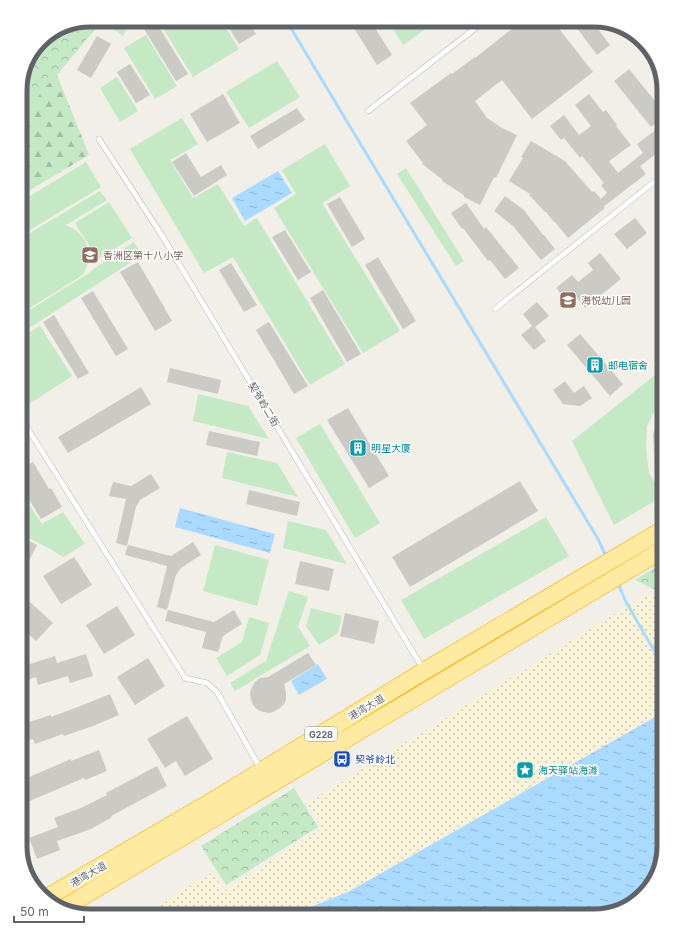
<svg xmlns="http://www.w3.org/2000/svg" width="684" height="936" font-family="Inter,'Noto Sans SC',sans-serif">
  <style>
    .green { fill: #c5e8c5 }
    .forest { fill: url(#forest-firs) }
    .sand { fill: url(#sand-dots) }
    .park { fill: url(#park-crowns) }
    .water { fill: url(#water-ripples) }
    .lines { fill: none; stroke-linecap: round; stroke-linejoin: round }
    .stream { stroke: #aadaff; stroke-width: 3 }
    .building { fill: #cccac5 }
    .service-casing { stroke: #b5b8bc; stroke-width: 6 }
    .minor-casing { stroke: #b5b8bc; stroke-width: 12 }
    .trunk-casing { stroke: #f9ab00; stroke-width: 18 }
    .service { stroke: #fff; stroke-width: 5 }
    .minor { stroke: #fff; stroke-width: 10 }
    .trunk { stroke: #feeaa1; stroke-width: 17 }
    .labels { text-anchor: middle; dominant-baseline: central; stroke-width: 3; stroke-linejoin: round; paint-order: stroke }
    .shield { fill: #fff; stroke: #8f9295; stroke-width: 1 }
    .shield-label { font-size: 9px; font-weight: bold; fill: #5f6368 }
    .education-label { font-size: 10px; fill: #785e54; stroke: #fff; text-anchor: start }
    .culture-label { font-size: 10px; fill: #0d838f; stroke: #fff; text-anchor: start }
    .street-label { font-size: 10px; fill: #5f6368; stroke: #fff }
    .transit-label { font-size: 10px; fill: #164399; stroke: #fff; text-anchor: start }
    .rim { fill: none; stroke: #5f6368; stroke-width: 5 }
  </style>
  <defs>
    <pattern id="forest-firs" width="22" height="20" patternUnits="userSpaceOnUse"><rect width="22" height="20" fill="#c5e8c5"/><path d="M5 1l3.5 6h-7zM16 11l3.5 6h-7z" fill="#a3c0a4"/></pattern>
    <pattern id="sand-dots" width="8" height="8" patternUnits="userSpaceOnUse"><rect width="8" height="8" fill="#fbf3d9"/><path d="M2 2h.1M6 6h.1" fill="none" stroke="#cec8b4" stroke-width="1.8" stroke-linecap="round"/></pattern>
    <pattern id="park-crowns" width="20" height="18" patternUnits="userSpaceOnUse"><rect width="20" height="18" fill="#c5e8c5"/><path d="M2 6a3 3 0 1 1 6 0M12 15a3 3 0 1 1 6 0" fill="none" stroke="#a3c0a4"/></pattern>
    <pattern id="water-ripples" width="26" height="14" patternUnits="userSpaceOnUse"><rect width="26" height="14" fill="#aadaff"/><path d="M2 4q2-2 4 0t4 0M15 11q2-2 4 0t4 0" fill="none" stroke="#8eb4d2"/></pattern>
  </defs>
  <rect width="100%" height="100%" fill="#f1efe8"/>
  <path class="green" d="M158 20H221L239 49 193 77Z
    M388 20H438L403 45Z
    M146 35 177 86 155 99 124 48Z
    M277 61 300 97 249 128 226 92Z
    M117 77 138 111 120 122 100 88Z
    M182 118 198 144 170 160 193 198 218 184 244 226 257 218 345 364 310 385 233 257 204 273 130 149Z
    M325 144 350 186 322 203 400 331 363 353 274 208 296 194 282 170Z
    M86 162 101 187 20 236V202Z
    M406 168 464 261 456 266 397 174Z
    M100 191 107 200 66 225C82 232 93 246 87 265 86 268 85 272 83 274 81 276 78 278 75 280L20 314V239Z
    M109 202 132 238 98 259 75 223Z
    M134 242 142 255 20 334V316L86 275 95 268Z
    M40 326 72 376 26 406H20V338Z
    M664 368V395L659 402 647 426 646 448 649 473 663 496 614 525 572 441Z
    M198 394 248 406 269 439 193 421Z
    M320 424 380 523 355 538 296 438Z
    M227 452 277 463 298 497 222 478Z
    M20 491 42 524 63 512 85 544 63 557 50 549 20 533Z
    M546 517 569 556 424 639 401 600Z
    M288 521 326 530 347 564 283 548Z
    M215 545 269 560 257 606 203 591Z
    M289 591 308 597 298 627 310 646 235 691 230 683 266 661Z
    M311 608 342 616 338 633 319 645 306 626Z
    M249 617 269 623 260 655 227 676 216 658 242 642Z"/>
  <path class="forest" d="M90 20H130L123 36 102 21 57 75 89 155 20 196V85L27 59 44 38Z"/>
  <path class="sand" d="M647 594 664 597V712L348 892 288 916H144L190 885 213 872 224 891 322 828 307 803Z"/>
  <path class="park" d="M90 20H102L20 118V85L27 59 44 38Z
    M664 562V594L635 580Z
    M294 788 318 827 226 885 201 846Z"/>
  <path class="water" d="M278 171 292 193 245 221 232 198Z
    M180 508 275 534 270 553 175 527Z
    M318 664 327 679 299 695 291 681Z
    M664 712V846L655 881 629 907 594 916H288L348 892Z"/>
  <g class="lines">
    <path class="stream" d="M286 20 598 539 606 556
      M618 583 625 600 664 668"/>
  </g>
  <path class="building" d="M224 20H247L256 34 239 44Z
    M349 20H370L392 55 377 65Z
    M523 20H552L593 72 532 119 502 80 475 101 487 118 502 128 517 135 496 178 494 177 480 205 464 197V195L442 181 443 180 422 164 423 163 406 141 427 125 410 103 451 73 452 74 475 57V58Z
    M571 20H591L610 45 597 55Z
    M156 22 188 74 176 81 144 29Z
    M97 36 111 44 91 78 77 70Z
    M130 64 150 95 136 103 117 72Z
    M629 69 664 112V116L651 127 614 81Z
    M223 94 240 123 207 142 190 114Z
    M589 94 603 112 606 110 617 125 616 126 631 145 609 161 618 173 643 153 637 144 657 129 664 139V148L640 166 646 174 603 207 605 208 568 238 555 222H554L546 212H545L534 200 529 195 530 194 509 181 523 158 521 157 531 141 565 161 592 192 594 191 601 199 607 193 601 185 604 183 582 156 580 158 564 138 561 140 550 126 564 115 579 135 591 126 575 105Z
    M297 108 305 120 258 149 250 136Z
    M186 153 201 177 221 165 227 175 194 196 172 162Z
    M505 196 524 210 543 235H544L555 249 541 260 513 226 494 211Z
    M340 197 365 239 352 247 327 204Z
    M466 203 484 229 486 227 519 268 505 279 490 260 488 261 463 228 462 229 451 213Z
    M635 218 647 233 627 249 614 234Z
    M285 230 311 272 298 280 272 237Z
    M600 253 621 279 585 308 575 295 568 302 556 288 572 275 578 282 593 270 588 263Z
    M378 257 416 321 403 329 365 265Z
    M138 262 172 321 155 331 120 272Z
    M231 263 257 305 244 312 219 270Z
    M323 290 361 354 347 362 310 298Z
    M93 291 128 349 116 356 81 298Z
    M537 302 549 316 535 327 546 341 534 350 521 335 532 326 523 314Z
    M54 315 89 373 78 379 43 322Z
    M269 322 308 386 294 394 256 330Z
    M580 334 623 384 610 396 567 345Z
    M170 368 221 380 218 394 167 382Z
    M565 381 574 393 584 386 592 398 580 406 563 404 553 390Z
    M141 387 151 404 68 453 58 437Z
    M348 408 389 476 369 488 327 420Z
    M663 408H664V471H655L653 434Z
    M209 431 260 442 257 456 206 445Z
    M33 462 49 489 51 488 62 507 41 519 25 493 23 494 20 488V469Z
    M151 474 160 488 140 500 136 507 127 546 116 543 126 499 109 496 113 482 131 486Z
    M520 481 538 511 410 587 392 557Z
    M249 490 300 502 297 516 246 504Z
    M20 536 37 545 27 565 20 561Z
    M193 542 201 555 181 568 176 575 167 610 157 607 167 566 125 555 128 545 171 556Z
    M74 557 92 585 61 604 43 576Z
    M300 561 334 569 329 591 295 584Z
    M20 593 53 623 36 641 20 626Z
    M117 606 135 635 104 654 86 625Z
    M168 610 214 622 234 610 242 624 223 636 218 652 202 648 206 632 165 621Z
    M345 613 379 621 374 644 340 636Z
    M22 647 27 665 55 656 57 663 86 654 93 676 70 683 68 676 38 685 36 677 20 682V648Z
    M308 653 316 665 284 684 286 693V699L284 704 280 708 275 711 270 713 263 712 258 710 253 705 251 700 250 693 252 687 255 682 260 678 268 677Z
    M148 658 165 686 135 705 117 677Z
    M110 694 119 715 93 726 64 736 63 734 35 744 33 739 20 743V725L51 715V717L83 705Z
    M187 716 213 759 185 776 176 761 165 768 147 739Z
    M99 750 107 771 85 780 84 778 20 805V781L71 759V761Z
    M157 766 167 786 111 816 112 817 91 829 57 841 60 850 37 859 29 838 58 827 54 818 81 808 107 795 106 793Z"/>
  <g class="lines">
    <defs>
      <path id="service" d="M368 111 486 20
        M99 139 161 234 423 669
        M495 309 664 174
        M21 418 185 678 207 683 217 692 260 768"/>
      <path id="minor" d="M639 39 656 61"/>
      <path id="trunk" d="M46 898 217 798 424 671 664 529
        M62 909 664 549"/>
    </defs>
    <use href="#service" class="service-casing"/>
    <use href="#minor" class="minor-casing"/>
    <use href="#trunk" class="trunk-casing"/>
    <use href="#service" class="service"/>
    <use href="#minor" class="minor"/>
    <use href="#trunk" class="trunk"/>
  </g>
  <defs>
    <symbol id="school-square" viewBox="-11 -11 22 22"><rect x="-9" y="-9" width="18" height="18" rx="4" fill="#8d6e63" stroke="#fff"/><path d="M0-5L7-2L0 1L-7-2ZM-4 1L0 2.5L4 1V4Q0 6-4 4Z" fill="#fff"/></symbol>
    <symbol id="building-square" viewBox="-11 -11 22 22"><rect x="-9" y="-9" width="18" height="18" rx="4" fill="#0f9aa8" stroke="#fff"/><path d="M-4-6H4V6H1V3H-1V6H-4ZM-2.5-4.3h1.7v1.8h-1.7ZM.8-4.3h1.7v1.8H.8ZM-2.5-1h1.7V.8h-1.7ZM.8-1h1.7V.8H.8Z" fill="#fff"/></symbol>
    <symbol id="bus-square" viewBox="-11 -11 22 22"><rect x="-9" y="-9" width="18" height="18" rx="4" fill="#1a4fb4" stroke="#fff"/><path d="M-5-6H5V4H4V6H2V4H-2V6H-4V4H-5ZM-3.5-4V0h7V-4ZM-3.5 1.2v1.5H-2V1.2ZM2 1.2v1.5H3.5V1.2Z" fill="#fff"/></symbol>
    <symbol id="sight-square" viewBox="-11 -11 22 22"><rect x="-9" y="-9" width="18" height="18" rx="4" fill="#0f9aa8" stroke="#fff"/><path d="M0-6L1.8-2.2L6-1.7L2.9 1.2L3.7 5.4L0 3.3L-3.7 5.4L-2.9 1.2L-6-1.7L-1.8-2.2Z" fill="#fff"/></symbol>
  </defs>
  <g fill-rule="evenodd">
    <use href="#school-square" x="80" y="245" width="20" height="20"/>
    <use href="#school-square" x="558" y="290" width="20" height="20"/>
    <use href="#building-square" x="585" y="355" width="20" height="20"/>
    <use href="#building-square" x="348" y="438" width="20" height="20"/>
    <use href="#bus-square" x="332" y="749" width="20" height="20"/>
    <use href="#sight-square" x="515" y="760" width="20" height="20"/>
  </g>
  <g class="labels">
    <rect class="shield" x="305" y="727" width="32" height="14" rx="3"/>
    <g class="shield-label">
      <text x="321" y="734">G228</text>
    </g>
    <g class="education-label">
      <text x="103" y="255">香洲区第十八小学</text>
      <text x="581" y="300">海悦幼儿园</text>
    </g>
    <g class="culture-label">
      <text x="608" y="365">邮电宿舍</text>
      <text x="371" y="448">明星大厦</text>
      <text x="538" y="770">海天驿站海滩</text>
    </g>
    <g class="street-label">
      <text transform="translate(264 404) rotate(59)">契爷岭二街</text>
      <text transform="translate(366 707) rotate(-31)">港湾大道</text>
      <text transform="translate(88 874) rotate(-30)">港湾大道</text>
    </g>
    <g class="transit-label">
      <text x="355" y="759">契爷岭北</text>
    </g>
  </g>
  <path d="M0 0H684V936H0ZM90 27H594A63 63 0 0 1 657 90V846A63 63 0 0 1 594 909H90A63 63 0 0 1 27 846V90A63 63 0 0 1 90 27Z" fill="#fff" fill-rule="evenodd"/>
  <path class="rim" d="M90 27H594A63 63 0 0 1 657 90V846A63 63 0 0 1 594 909H90A63 63 0 0 1 27 846V90A63 63 0 0 1 90 27Z"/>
  <path d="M14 916v6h70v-6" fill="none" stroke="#5f6368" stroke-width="2"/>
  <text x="20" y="916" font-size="12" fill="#5f6368" stroke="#ffffff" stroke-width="3" paint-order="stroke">50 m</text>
</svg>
